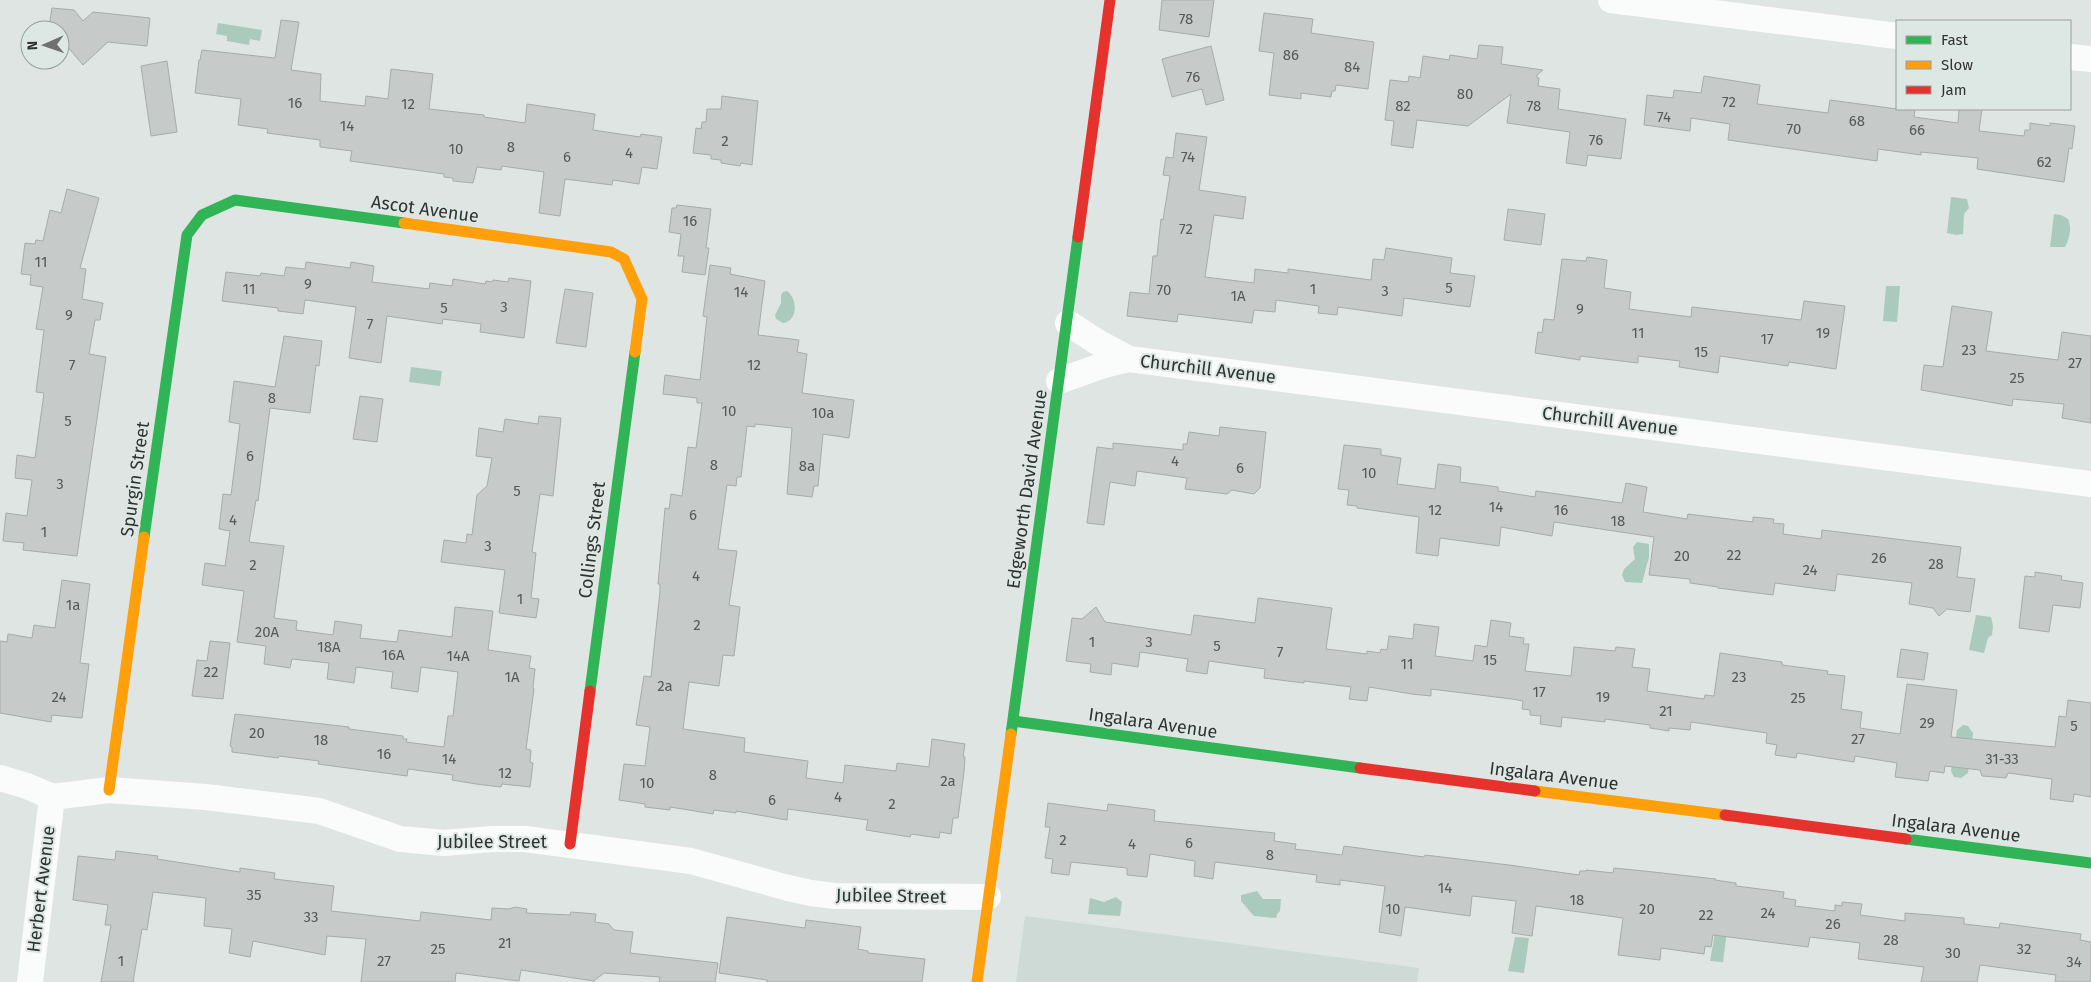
<svg xmlns="http://www.w3.org/2000/svg" width="2091" height="982" font-family="'Fira Sans',sans-serif">
  <style>
    .built { fill: #cedad5 }
    .water { fill: #abcabe }
    .building { fill: #c6cbc9; stroke: #a7aba9 }
    .lines { fill: none; stroke-linecap: round; stroke-linejoin: round }
    .street { stroke: #fafbfb; stroke-width: 26 }
    .fast { stroke: #30b455; stroke-width: 11 }
    .slow { stroke: #ff9f0a; stroke-width: 11 }
    .jam { stroke: #e5322d; stroke-width: 11 }
    .labels { text-anchor: middle; dominant-baseline: central; stroke-width: 4; stroke-linejoin: round; paint-order: stroke }
    .number-label { font-size: 15px; fill: #555958 }
    .street-label { font-size: 18px; fill: #2f3332; stroke: #dde7e3 }
  </style>
  <rect width="100%" height="100%" fill="#dfe5e2"/>
  <path class="built" d="M1025 916 1419 968 1417 982H1016Z"/>
  <path class="water" d="M218 23 262 30 260 41 250 39 249 45 227 41V36L216 34Z
    M1951 197 1967 199 1969 208 1964 214 1963 234 1956 235 1947 233Z
    M2054 214 2061 215 2068 219C2072 229 2070 237 2065 247H2050Z
    M1886 286H1900L1897 322 1883 321Z
    M787 291C798 299 798 321 783 323L776 319 775 315 781 303V295L783 292Z
    M411 367 442 371 440 386 409 382Z
    M1637 542 1649 544V557L1642 583 1625 582 1622 575 1624 569 1635 559 1633 547Z
    M1976 615 1991 617 1993 626 1992 635 1988 638 1984 653 1969 650Z
    M1963 725 1968 726 1973 733 1968 773 1961 778 1954 777 1951 771 1957 730Z
    M1257 891 1263 899H1281L1280 911 1277 914 1276 918 1254 916 1241 901V895Z
    M1116 897 1122 902 1120 916 1088 914 1090 898 1104 902Z
    M1728 923 1723 962 1710 961 1716 927Z
    M1515 937 1529 938 1524 973 1508 971Z"/>
  <path class="building" d="M1162 0H1214L1209 37 1159 30Z
    M52 8 74 10 83 21 93 12 150 18 147 46 108 42 83 65 60 38V30H53L49 26Z
    M1264 13 1313 19 1311 33 1374 42 1368 89 1336 85 1335 91H1332L1331 97 1301 93V99L1269 95 1274 53 1259 51Z
    M281 20 299 22 291 70 321 74 320 101 365 106 366 96 388 99 391 69 433 74 429 109 484 115V117L525 123 527 104 595 114 593 130 640 137 641 134 662 137 657 169 642 167 639 184 613 180 612 185 565 179 560 216 539 213 544 172 502 166 501 170 477 167 473 183 453 181V178L444 177V174L350 161 352 151 320 147V140L267 133 268 129 238 125 241 99 195 93 199 60H200L202 50 275 58Z
    M1479 45 1503 47 1501 64 1543 70 1537 75V78H1539L1538 86 1560 89 1558 109 1626 119 1621 159 1588 155 1586 166 1566 163 1570 132 1507 123 1511 94 1468 126 1417 120 1413 148 1391 145 1394 121 1385 120 1390 80 1408 82 1409 76 1420 78 1423 56 1449 60 1450 55 1477 59Z
    M1211 46 1224 100 1206 105 1202 89 1172 97 1162 59Z
    M167 61 177 132 151 136 141 66Z
    M1704 76 1760 85 1757 104 1828 113 1830 100 1897 109H1915L1914 117 1958 123 1959 109H1982L1979 131 2024 136 2025 130H2030V123L2050 126V123L2075 126 2072 149 2069 148 2064 182 1977 169 1978 158 1921 152V155L1878 149 1877 161 1728 140 1730 124 1691 118 1690 131 1644 125 1647 95 1673 98 1674 90 1701 93Z
    M722 96 758 101 752 165 741 163 740 166 721 163V160L711 159V155L693 153 696 128 701 129 702 122H706L707 109H721Z
    M1176 133 1207 137 1199 190 1246 197 1243 219 1214 215 1205 277 1254 283 1255 269 1288 273V269L1371 280 1373 259 1384 260 1386 248 1452 258 1450 273 1475 276 1470 307 1404 298 1402 316 1338 307 1337 315 1318 313 1319 306 1276 300 1275 312 1254 310 1252 323 1178 314 1177 322 1127 316 1130 292 1149 294 1153 256H1157L1161 219 1163 220 1170 176 1163 175 1166 157 1173 158Z
    M67 189 99 198 80 268 86 269 82 299 103 303 100 320H95L89 354 106 357 77 556 23 550 24 543 3 541 6 513 27 516 32 480 15 478 17 455 35 458 44 393 36 392 44 330 36 329 43 287 30 285 31 275 21 274 25 243 35 244 36 240 43 241 50 210 61 213Z
    M677 205 711 209 706 248H709L705 275 682 272 684 256H678L681 234 669 232 672 208H676Z
    M1508 209 1545 214 1541 245 1504 240Z
    M1587 257 1607 260 1604 288 1631 292 1629 309 1691 317 1692 307 1801 320 1804 301 1845 306 1836 369 1789 362 1788 366 1720 356 1718 373 1679 367 1680 361 1638 356V363L1580 356V360L1535 353 1538 332 1542 333 1544 319 1554 320 1562 259 1586 261Z
    M306 262 350 268 351 262 374 266 372 282 429 289 430 283 452 286 453 279 485 284 486 281 492 282 493 280 508 282 509 278 531 281 524 338 480 332 481 324 443 319 442 324 387 316 381 363 349 358 356 307 305 300 303 314 278 311V308L222 301 226 272 260 276 261 273 284 276 286 267 305 269Z
    M710 265 731 268 730 274 765 281 758 335 799 340 797 352 807 354 802 393 854 400 849 438 823 434 818 486H814L812 497 787 494 792 428 755 424V427L747 426 741 477H737L736 486 727 485 718 549 737 551 729 605 740 607 734 656 723 655 719 686 689 682 683 729 745 738 744 752 808 761 806 778 843 783 845 765 896 771 897 763 929 767 932 739 965 744 963 757H965L964 772 958 818H953L951 834 940 832 939 838 911 834 910 837 866 830 868 820 788 809 787 820 736 811V813L714 810 713 814 670 807V810L645 807V804L619 800 624 764 645 766 650 727 636 725 644 676 651 677 660 591V584H658L665 508 669 509 671 494 682 496 688 447 696 448 702 403H697V398L663 394 665 375 700 380 707 317 703 316Z
    M565 289 593 293 586 347 556 343Z
    M1952 306 1992 312 1986 351 2058 360 2062 332 2091 336V423L2062 418 2064 404 2013 399 2012 406 1921 390 1924 365 1943 367Z
    M284 336 322 341 319 366 316 365 310 413 270 408 258 501 256 500 249 542 284 546 274 618 297 621 296 630 333 635 335 621 362 625 360 638 397 642 399 630 452 637 455 607 493 611 488 650 531 656 529 668 535 669 533 688 534 689 526 749 531 750 530 762 533 763 530 787 502 784 501 787 476 784 452 780 453 775 408 769 407 776 318 764 319 761 279 756 278 758 232 752V747L230 746 235 714 349 727V729L403 736V739H407L406 742 444 747 448 716H453L458 672 421 667 418 692 391 688 393 672 356 667 354 683 327 679 329 663 292 659 290 668 264 664 266 646 237 642 244 591 202 585 205 563 225 566 230 531 219 529 223 494 231 495 240 424 229 422 234 381 275 387Z
    M360 396 383 399 377 442 353 439Z
    M539 416 561 418 553 496 540 494 532 552 536 553 531 598 539 599 536 618 499 613 505 570 441 562 444 540 466 543 467 534 472 535 477 495 487 486 492 458 476 456 479 428 503 432 505 419 538 424Z
    M1220 427 1266 432 1260 488 1254 494 1232 490 1227 494 1185 489 1187 478 1137 471 1135 486 1110 482 1104 525 1087 523 1097 447 1113 449V443L1183 450V444H1187L1189 432 1219 436Z
    M1344 445 1381 449V455L1401 458 1397 484 1435 489 1438 464 1461 467 1460 482 1498 487V491L1535 497 1536 491 1622 503 1626 483 1647 487 1643 512 1687 519 1688 514 1753 522V517L1774 519 1773 523 1784 524 1783 534 1821 539 1822 530 1961 547 1957 577 1975 579 1970 612 1947 609 1939 616 1933 608 1909 604 1912 583 1837 574 1835 591 1775 583 1773 595 1718 588V587L1690 583V579L1649 575 1654 537 1554 522 1552 536 1501 527 1499 546 1440 538 1438 556 1416 553 1419 517 1357 508V506L1347 505 1349 490 1338 489Z
    M2035 572 2062 576 2061 580 2083 583 2080 608 2053 605 2049 632 2019 628 2025 576 2035 577Z
    M62 580 90 584 80 663 89 664 82 718 52 715 51 722 0 713V641L7 642 8 634 32 638 34 625 55 628Z
    M1258 598 1332 608 1326 649 1367 654V651L1380 653 1381 649 1387 650 1389 636 1413 639 1414 624 1439 627 1435 656 1473 661 1475 645 1487 647 1491 620 1511 623 1509 636 1524 638 1523 644H1529L1525 671 1571 676 1574 647 1615 651 1616 647 1635 649 1632 667 1650 669 1647 691 1704 699 1705 695 1714 696 1720 653 1782 662V665L1828 671 1827 674 1845 676 1841 709 1862 712 1860 728 1900 734 1907 684 1957 690 1951 737 2055 747 2059 716 2066 717 2068 700 2091 703V797L2074 794 2073 802 2050 799 2052 779 2008 773 2006 778 1982 776 1980 770 1945 766 1944 773 1930 771 1928 781 1895 777 1897 763 1855 756 1854 762 1797 753 1796 758 1775 755 1777 745 1766 743 1767 733 1691 722 1690 730 1669 728V731L1650 728V725L1605 719V722L1562 717 1561 727 1540 724 1541 716 1530 715V710L1522 709 1523 701 1512 699 1431 689V696L1412 694 1369 687 1367 701 1349 699 1351 687 1304 681V683L1264 678 1265 669 1209 661 1207 674 1186 671 1188 659 1140 652 1138 667 1112 663 1111 675 1090 672 1091 664 1066 661 1072 618 1082 619 1096 607 1105 622 1191 635 1194 615 1255 623Z
    M210 641 230 643 223 699 192 696 197 660 207 661Z
    M1901 649 1928 653 1924 680 1897 677Z
    M1048 803 1107 811 1108 804 1155 810 1154 821 1275 833 1274 841 1296 844 1295 849 1342 855 1344 846 1424 857 1425 855 1509 865 1579 875 1580 871H1586V870L1613 873 1614 868 1644 871 1716 879 1715 880 1736 883V886L1784 892 1783 898 1796 900 1795 906 1835 911V905L1842 906V902L1862 904 1860 915 1905 921V913L1931 915 1964 918V924L1999 928 2000 923 2081 934 2080 940 2091 942V982H2055L2056 975 1980 965 1977 982H1921L1924 967 1858 959 1860 943 1810 937 1808 947 1713 935 1711 947 1705 946 1704 954 1661 948 1660 960 1618 955 1623 918 1536 906 1532 936 1512 933 1516 901 1472 896 1470 916 1405 907 1401 936 1379 932 1385 886 1340 880V885L1316 882 1317 875 1215 862 1213 879 1194 876 1195 861 1150 854 1147 877 1127 875V868L1071 862 1069 875 1051 873 1053 859 1045 858 1050 827H1045Z
    M116 851 158 856 157 859 240 872V868L275 873 274 879 334 886 331 911 420 921 421 912 491 920 492 908 509 909 515 907 527 909 526 913 570 915 571 912 596 914 595 922 609 924 614 930 633 932 630 953 718 963 715 982H659L660 977 604 973 594 981 521 970 519 981 456 973 455 982H361L366 939 327 936 325 955 253 941 250 957 229 953 232 929 204 926 206 898 153 892 147 930 142 929 133 982H101L111 925H105L108 905 73 900 78 856 115 860Z
    M727 917 805 928 806 920 861 927 858 949 868 951V953L925 959 922 982H767V980L719 973Z"/>
  <g class="lines">
    <path class="street" d="M1611 0 1897 36
      M2070 57 2091 59
      M1068 323 1099 343 1129 359 2091 484
      M1059 381 1101 366 1129 359
      M0 778 27 786 52 797 109 790 206 797 319 811 400 839 444 843 492 839H525L691 861 788 888 811 893 835 896 988 897
      M30 982 52 797"/>
    <path class="fast" d="M144 537 187 235 202 215 235 200 404 223
      M590 691 635 352
      M1013 721 1360 768
      M1011 734 1078 237
      M1906 839 2091 863"/>
    <path class="slow" d="M404 223 611 252 624 259 642 299 635 352
      M109 790 144 537
      M1535 791 1725 815
      M977 982 1011 734"/>
    <path class="jam" d="M1078 237 1110 0
      M1360 768 1535 791
      M1725 815 1906 839
      M570 844 590 691"/>
  </g>
  <g class="labels">
    <g class="number-label">
      <text x="1186" y="19">78</text>
      <text x="1291" y="55">86</text>
      <text x="1352" y="67">84</text>
      <text x="1193" y="77">76</text>
      <text x="1465" y="94">80</text>
      <text x="1729" y="102">72</text>
      <text x="295" y="103">16</text>
      <text x="408" y="104">12</text>
      <text x="1403" y="106">82</text>
      <text x="1534" y="106">78</text>
      <text x="1664" y="117">74</text>
      <text x="1857" y="121">68</text>
      <text x="347" y="126">14</text>
      <text x="1794" y="129">70</text>
      <text x="1917" y="130">66</text>
      <text x="1596" y="140">76</text>
      <text x="725" y="141">2</text>
      <text x="511" y="147">8</text>
      <text x="456" y="149">10</text>
      <text x="629" y="153">4</text>
      <text x="567" y="157">6</text>
      <text x="1188" y="157">74</text>
      <text x="2044" y="162">62</text>
      <text x="690" y="221">16</text>
      <text x="1186" y="229">72</text>
      <text x="41" y="262">11</text>
      <text x="308" y="284">9</text>
      <text x="1449" y="288">5</text>
      <text x="249" y="289">11</text>
      <text x="1313" y="289">1</text>
      <text x="1164" y="290">70</text>
      <text x="1385" y="291">3</text>
      <text x="741" y="292">14</text>
      <text x="1238" y="296">1A</text>
      <text x="504" y="307">3</text>
      <text x="444" y="308">5</text>
      <text x="1580" y="309">9</text>
      <text x="69" y="315">9</text>
      <text x="370" y="324">7</text>
      <text x="1638" y="333">11</text>
      <text x="1823" y="333">19</text>
      <text x="1767" y="339">17</text>
      <text x="1969" y="350">23</text>
      <text x="1701" y="352">15</text>
      <text x="2075" y="363">27</text>
      <text x="72" y="365">7</text>
      <text x="754" y="365">12</text>
      <text x="2017" y="378">25</text>
      <text x="272" y="398">8</text>
      <text x="729" y="411">10</text>
      <text x="823" y="413">10a</text>
      <text x="68" y="421">5</text>
      <text x="250" y="456">6</text>
      <text x="1175" y="461">4</text>
      <text x="714" y="465">8</text>
      <text x="807" y="466">8a</text>
      <text x="1240" y="468">6</text>
      <text x="1369" y="473">10</text>
      <text x="60" y="484">3</text>
      <text x="517" y="491">5</text>
      <text x="1496" y="507">14</text>
      <text x="1435" y="510">12</text>
      <text x="1561" y="510">16</text>
      <text x="693" y="515">6</text>
      <text x="233" y="520">4</text>
      <text x="1618" y="521">18</text>
      <text x="44" y="532">1</text>
      <text x="488" y="546">3</text>
      <text x="1734" y="555">22</text>
      <text x="1682" y="556">20</text>
      <text x="1879" y="558">26</text>
      <text x="1936" y="564">28</text>
      <text x="253" y="565">2</text>
      <text x="1810" y="570">24</text>
      <text x="696" y="576">4</text>
      <text x="520" y="599">1</text>
      <text x="73" y="605">1a</text>
      <text x="697" y="625">2</text>
      <text x="267" y="632">20A</text>
      <text x="1092" y="642">1</text>
      <text x="1149" y="642">3</text>
      <text x="1217" y="646">5</text>
      <text x="329" y="647">18A</text>
      <text x="1280" y="652">7</text>
      <text x="393" y="655">16A</text>
      <text x="458" y="656">14A</text>
      <text x="1490" y="660">15</text>
      <text x="1407" y="664">11</text>
      <text x="211" y="672">22</text>
      <text x="512" y="677">1A</text>
      <text x="1739" y="677">23</text>
      <text x="665" y="686">2a</text>
      <text x="1539" y="692">17</text>
      <text x="59" y="697">24</text>
      <text x="1603" y="697">19</text>
      <text x="1798" y="698">25</text>
      <text x="1666" y="711">21</text>
      <text x="1927" y="723">29</text>
      <text x="2074" y="726">5</text>
      <text x="257" y="733">20</text>
      <text x="1858" y="739">27</text>
      <text x="321" y="740">18</text>
      <text x="384" y="754">16</text>
      <text x="449" y="759">14</text>
      <text x="2002" y="759">31-33</text>
      <text x="505" y="773">12</text>
      <text x="713" y="775">8</text>
      <text x="948" y="781">2a</text>
      <text x="647" y="783">10</text>
      <text x="838" y="797">4</text>
      <text x="772" y="800">6</text>
      <text x="892" y="804">2</text>
      <text x="1063" y="840">2</text>
      <text x="1189" y="843">6</text>
      <text x="1132" y="844">4</text>
      <text x="1270" y="855">8</text>
      <text x="1445" y="888">14</text>
      <text x="254" y="895">35</text>
      <text x="1577" y="900">18</text>
      <text x="1393" y="909">10</text>
      <text x="1647" y="909">20</text>
      <text x="1768" y="913">24</text>
      <text x="1706" y="915">22</text>
      <text x="311" y="917">33</text>
      <text x="1833" y="924">26</text>
      <text x="1891" y="940">28</text>
      <text x="505" y="943">21</text>
      <text x="438" y="949">25</text>
      <text x="2024" y="949">32</text>
      <text x="1953" y="953">30</text>
      <text x="121" y="961">1</text>
      <text x="384" y="961">27</text>
      <text x="2074" y="962">34</text>
    </g>
    <g class="street-label">
      <text transform="translate(425 209) rotate(8)">Ascot Avenue</text>
      <text transform="translate(1208 369) rotate(7)">Churchill Avenue</text>
      <text transform="translate(1610 421) rotate(7)">Churchill Avenue</text>
      <text transform="translate(135 479) rotate(-82)">Spurgin Street</text>
      <text transform="translate(1027 489) rotate(-82)">Edgeworth David Avenue</text>
      <text transform="translate(592 540) rotate(-83)">Collings Street</text>
      <text transform="translate(1153 723) rotate(8)">Ingalara Avenue</text>
      <text transform="translate(1554 776) rotate(7)">Ingalara Avenue</text>
      <text transform="translate(1956 828) rotate(7)">Ingalara Avenue</text>
      <text x="492" y="842">Jubilee Street</text>
      <text transform="translate(41 889) rotate(-83)">Herbert Avenue</text>
      <text transform="translate(891 896) rotate(1)">Jubilee Street</text>
    </g>
  </g>
  <rect x="1896" y="20" width="175" height="90" fill="#dde7e3" stroke="#979f9c"/>
  <rect x="1906" y="36" width="25" height="8" fill="#30b455" stroke="#979f9c"/>
  <text x="1941" y="45" font-size="15" fill="#2f3332">Fast</text>
  <rect x="1906" y="61" width="25" height="8" fill="#ff9f0a" stroke="#979f9c"/>
  <text x="1941" y="70" font-size="15" fill="#2f3332">Slow</text>
  <rect x="1906" y="86" width="25" height="8" fill="#e5322d" stroke="#979f9c"/>
  <text x="1941" y="95" font-size="15" fill="#2f3332">Jam</text>
  <g transform="translate(45 45) rotate(268)"><circle r="24" fill="#dde7e3" stroke="#979f9c"/>
  <path d="M0-4L9 19L0 12L-9 19Z" fill="#6d7170"/>
  <text y="-8" font-size="14" font-weight="bold" text-anchor="middle" fill="#2f3332">N</text>
  </g>
</svg>
